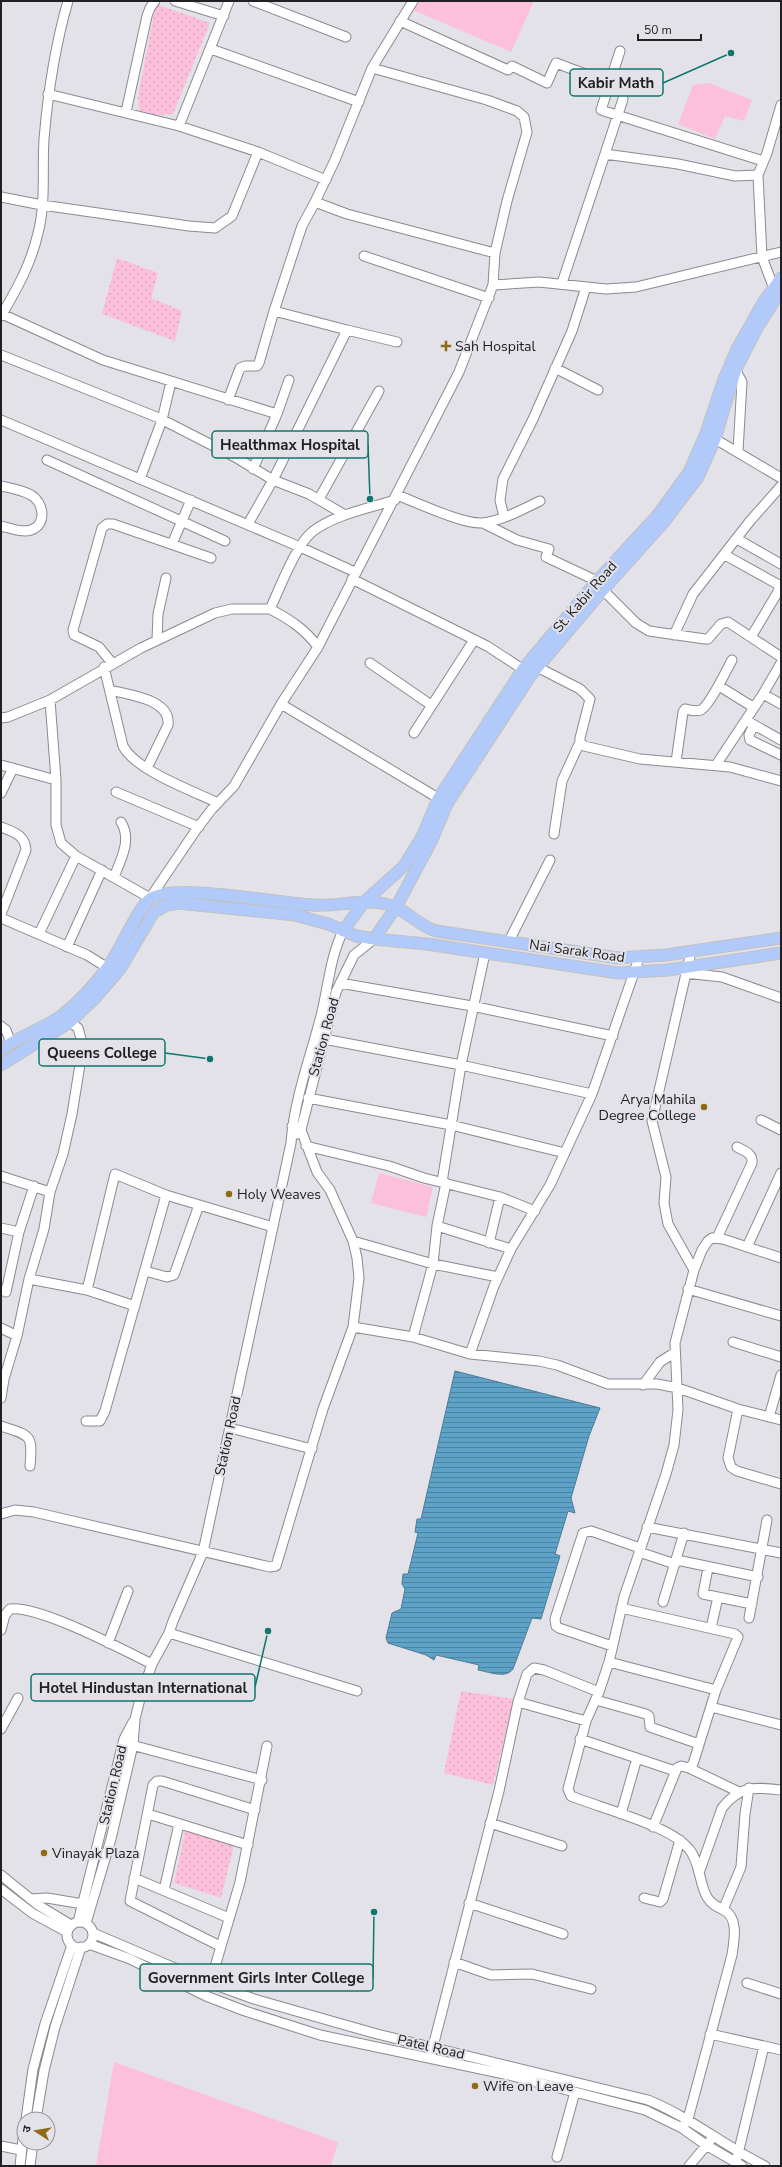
<svg xmlns="http://www.w3.org/2000/svg" width="782" height="2167" font-family="'Nunito Sans','Noto Sans Devanagari',sans-serif">
  <style>
    .green { fill: #fcc0da }
    .park { fill: url(#park-dots) }
    .water { fill: url(#water-rules); stroke: #4c7c96 }
    .lines { fill: none; stroke-linecap: round; stroke-linejoin: round }
    .minor-casing { stroke: #8b8a90; stroke-width: 11 }
    .major-casing { stroke: #c1c1c1; stroke-width: 13 }
    .minor { stroke: #fff; stroke-width: 9 }
    .major { stroke: #b2cafa; stroke-width: 11 }
    .poi-dot { fill: #936a14; stroke: #e3e2e9; stroke-width: 1.5 }
    .labels { text-anchor: middle; dominant-baseline: central; stroke-width: 4; stroke-linejoin: round; paint-order: stroke }
    .poi-label { font-size: 14px; fill: #212023; stroke: #e3e2e9; text-anchor: start }
    .street-label { font-size: 14px; fill: #212023; stroke: #e3e2e9 }
    .leader { fill: none; stroke: #0f766e; stroke-width: 1.5 }
    .callout-dot { fill: #0f766e; stroke: #e3e2e9; stroke-width: 1.5 }
    .callout { fill: #e3e2e9; stroke: #0f766e; stroke-width: 1.5 }
    .callout-label { font-size: 15px; text-anchor: middle; font-weight: bold; fill: #212023 }
  </style>
  <defs>
    <pattern id="park-dots" width="8" height="8" patternUnits="userSpaceOnUse"><rect width="8" height="8" fill="#fcc0da"/><path d="M2 2h.1M6 6h.1" fill="none" stroke="#d8a5bb" stroke-width="1.8" stroke-linecap="round"/></pattern>
    <pattern id="water-rules" width="6" height="5" patternUnits="userSpaceOnUse"><rect width="6" height="5" fill="#5ea3c7"/><path d="M0 2.5h6" fill="none" stroke="#4d84a1"/></pattern>
  </defs>
  <rect width="100%" height="100%" fill="#e3e2e9"/>
  <path class="green" d="M419 1H534L511 52 413 10Z
    M709 83 752 100 744 121 725 116 715 139 678 124 693 85Z
    M379 1173 433 1187 426 1217 371 1203Z
    M114 2062 338 2142 331 2166H96Z"/>
  <path class="park" d="M156 4 210 23 173 114 154 115 139 110 138 97Z
    M117 258 158 273 151 298 182 311 175 341 102 314Z
    M461 1691 514 1699 493 1785 444 1773Z
    M187 1823 236 1836 221 1898 174 1883Z"/>
  <path class="water" d="M455 1371 600 1408 589 1436 571 1498 575 1513 568 1511 555 1554 560 1556 541 1619 532 1618 513 1669C506 1679 489 1672 478 1670L479 1665 436 1655 434 1660 426 1655 388 1643 386 1638 392 1613 401 1609 405 1589 402 1584 403 1574H408L418 1533 415 1532 417 1519H421Z"/>
  <g class="lines">
    <defs>
      <path id="minor" d="M175 1 224 16
        M253 1 346 37
        M413 1 372 68 335 160 315 202 347 214 495 253 493 285 539 282 606 289 636 287 781 252
        M400 21 508 70 512 66 547 83 556 63 609 83
        M211 49 359 102
        M620 51 601 110 763 161
        M372 68 487 100 517 111 524 117 527 132 507 201 495 253
        M48 94 179 126 258 152 326 180
        M126 112 147 16 150 8 155 1
        M179 126 229 1
        M605 154 623 99
        M758 175 762 257 773 286
        M1 197 42 205 189 226 215 228 232 216 258 152
        M364 256 489 298
        M562 283 605 154 678 164 735 176 758 175 767 153 781 105
        M2 314 103 360 277 414 253 469
        M1 316C17 289 31 264 38 233 46 203 42 170 44 139 48 92 55 46 68 1
        M347 330 397 342
        M1 355 159 418 235 457 273 480 309 494 345 515
        M733 365 742 382 738 451
        M555 368 598 390
        M228 400 240 368 245 366H257L259 363 274 311
        M277 414 289 380
        M1 420 300 547 355 572
        M710 436 781 478
        M47 460 225 541
        M140 479 162 420 171 382
        M1 486C10 488 22 490 31 495 43 502 48 524 31 530 22 533 10 528 1 526
        M397 495C418 503 462 524 482 523 502 521 523 509 540 501
        M319 499 379 391
        M504 517 500 500 503 479 533 419 572 331 586 287
        M483 523 517 540 549 549 546 557 597 581
        M248 524 273 480 347 330 274 311 302 226 315 202
        M737 539 781 564
        M172 544 191 500
        M725 555 779 585V590L751 637
        M352 579 487 646 527 672
        M603 590 636 623 649 631 705 639H708L721 624 728 622 781 657
        M674 635 693 594 750 521 781 486
        M157 640 158 614 166 578
        M318 647C305 629 289 619 270 609 280 588 296 545 312 532 333 515 370 508 395 500
        M112 663 99 647 74 635 73 630 102 528 107 524H113L211 558
        M370 663 431 705
        M104 667 123 746C135 770 193 791 218 803
        M537 667 580 689 590 699 580 738V742L584 746 640 759 730 767 781 781
        M719 686 753 707
        M110 690C129 695 171 699 168 725L147 768
        M763 694 781 663
        M50 700 56 780V825L61 843 76 856 150 898 196 830 212 809 234 786 281 704 318 647 459 372 493 285
        M281 704 443 801
        M1 718 8 717 50 700 141 648 215 613 232 609H270
        M749 722 781 740
        M754 725 749 735 750 740 781 755
        M414 733 474 640
        M676 762 683 712 685 709C690 710 696 712 701 710 710 705 726 671 732 660
        M1 765 56 780
        M716 765 763 694 781 704
        M116 792 199 827
        M1 793 13 768
        M1 827C14 832 25 835 26 850L1 914
        M554 834 562 781 580 742
        M114 877C121 859 132 840 121 822
        M1 918 87 955 108 968
        M39 934 76 856
        M509 941 550 860
        M67 947 102 870
        M691 952 652 1121 666 1177 664 1203 668 1224 694 1270
        M685 973 722 977 781 998
        M340 983 472 1006 613 1036
        M1 1026 6 1030 11 1043
        M324 1039 461 1065 592 1094
        M308 1098 451 1125 565 1153
        M761 1120 781 1130
        M297 1134 301 1130 336 992 354 955 374 939
        M306 1146 389 1166 424 1178 500 1197 535 1211
        M1 1176 50 1192
        M442 1182 461 1065 485 953
        M166 1195 273 1227
        M437 1226 511 1249
        M1 1228 19 1232
        M717 1238 752 1163C753 1153 744 1151 737 1147
        M353 1241 433 1264 498 1277
        M489 1243 500 1197
        M747 1247 781 1173
        M145 1271 167 1277 174 1275 199 1205
        M29 1279 87 1290 135 1306
        M688 1289 781 1316
        M1 1290 6 1292 19 1232 34 1186
        M353 1327 413 1337 470 1354 539 1361 557 1365 608 1384H657L678 1388 738 1409 781 1420
        M1 1328 17 1336
        M413 1337 433 1264 437 1226 446 1183
        M733 1342 781 1357
        M470 1354 494 1286 511 1249 550 1185 592 1094 639 958
        M643 1385 660 1362 674 1353
        M1 1398 4 1379 17 1336 29 1279 44 1229 50 1192 63 1154 72 1114 83 1046 78 1028 70 1022
        M738 1409 728 1458 731 1467 737 1471 781 1484
        M769 1417 781 1375
        M86 1421H100L105 1411 166 1195 115 1174 87 1290
        M1 1426C30 1436 33 1433 30 1466
        M230 1428 312 1449
        M1 1514 15 1510 34 1512 270 1567 276 1566 323 1409 353 1327 359 1278 357 1258 353 1241 330 1190 317 1172 301 1130 292 1126
        M647 1527 781 1553
        M639 1552 675 1564
        M677 1560 758 1577
        M708 1568 703 1594 752 1604
        M663 1602 684 1533
        M621 1608 735 1634 738 1637 716 1690 693 1764 689 1768 681 1766 677 1768 653 1827
        M749 1618 767 1520
        M711 1628 718 1597
        M1 1630 5 1615 10 1609C39 1605 123 1650 152 1664
        M169 1633 357 1691
        M108 1643 128 1591
        M612 1646 559 1628 556 1626 555 1619 583 1533 591 1531 640 1548
        M609 1662 716 1690
        M596 1700 646 1714 649 1716 650 1727 699 1744
        M518 1702 586 1721
        M711 1707 781 1725
        M1 1729 18 1698
        M580 1739 675 1771
        M128 1744 262 1780
        M689 1768 739 1792
        M148 1814 248 1845
        M621 1814 637 1758
        M490 1823 562 1846
        M699 1873 722 1808C740 1785 755 1787 781 1790
        M1 1875 38 1905 71 1925
        M134 1878 229 1918
        M1 1889 32 1913 67 1932
        M164 1890 179 1824
        M644 1898 660 1902 663 1899 680 1840
        M30 1899 47 1898 83 1904
        M469 1903 563 1934
        M723 1910 741 1867 745 1814 749 1788
        M78 1922 124 1739 133 1722
        M67 1935a13 13 0 1 1 26 0a13 13 0 1 1-26 0Z
        M86 1923 111 1839 133 1745 135 1719 140 1699 152 1664 169 1633 173 1621 203 1552 291 1143C294 1100 310 1058 321 1016 328 988 330 957 343 931
        M93 1933 210 1983 254 1999 377 2034 648 2100C690 2117 724 2146 765 2166
        M89 1944 130 1959 206 1996 245 2011 320 2035 509 2075 645 2110 682 2128 706 2145 742 2166
        M220 1946 130 1901 153 1785 157 1781H162L255 1810
        M454 1962 491 1975 532 1974 591 1989
        M747 1983 781 1994
        M209 1987 240 1882 267 1746
        M710 2034 764 2046
        M431 2054 499 1791 518 1702 527 1674 534 1668 544 1670 599 1692
        M26 2119 33 2069 45 2024 72 1945
        M36 2119 44 2071 55 2027 81 1947
        M682 2128 688 2119 732 1955C734 1941 739 1918 724 1910 717 1907 711 1904 707 1897 699 1883 700 1862 689 1849 670 1825 600 1808 571 1796L568 1789 586 1721 599 1692 609 1662 624 1597 666 1474 674 1445 678 1410 675 1343 694 1270 702 1250 708 1241 712 1238 723 1239 781 1258
        M1 2146 21 2150
        M557 2157 575 2092
        M737 2158 764 2046 781 2050
        M20 2166 24 2129
        M30 2166 33 2143
        M689 2166 710 2141"/>
      <path id="major" d="M343 931 364 902 404 866 422 837 438 799 523 669 597 581 657 516 689 472 706 433 724 379 737 349 764 301 781 278
        M374 939 396 907 431 842 447 804 531 675 603 590 664 522 698 477 715 439 736 369 757 328 781 290
        M1 1050C19 1036 43 1029 61 1016 78 1003 95 984 107 968 120 952 137 908 150 899 174 882 280 904 314 905 338 907 362 898 386 904 405 908 417 925 436 931L618 958 666 955 781 938
        M1 1065 70 1022 96 997 120 969 154 912 167 905 178 903 295 915 328 924 356 936 374 939 427 944 618 973 668 970 781 953"/>
    </defs>
    <use href="#minor" class="minor-casing"/>
    <use href="#major" class="major-casing"/>
    <use href="#minor" class="minor"/>
    <use href="#major" class="major"/>
  </g>
  <g class="poi-dot">
    <path d="M444 340h4v4h4v4h-4v4h-4v-4h-4v-4h4z"/>
    <circle cx="704" cy="1107" r="4"/>
    <circle cx="229" cy="1194" r="4"/>
    <circle cx="44" cy="1853" r="4"/>
    <circle cx="475" cy="2086" r="4"/>
  </g>
  <g class="labels">
    <g class="poi-label">
      <text x="455" y="346">Sah Hospital</text>
      <text x="696" y="1099" text-anchor="end">Arya Mahila<tspan x="696" dy="16">Degree College</tspan></text>
      <text x="237" y="1194">Holy Weaves</text>
      <text x="52" y="1853">Vinayak Plaza</text>
      <text x="483" y="2086">Wife on Leave</text>
    </g>
    <g class="street-label">
      <text transform="translate(585 597) rotate(-49)">St. Kabir Road</text>
      <text transform="translate(577 951) rotate(8)">Nai Sarak Road</text>
      <text transform="translate(324 1037) rotate(-75)">Station Road</text>
      <text transform="translate(228 1436) rotate(-78)">Station Road</text>
      <text transform="translate(113 1785) rotate(-77)">Station Road</text>
      <text transform="translate(431 2047) rotate(13)">Patel Road</text>
    </g>
  </g>
  <path class="leader" d="M731 53L663 83M370 499L368 445M210 1059L165 1053M268 1631L255 1687M374 1912L373 1978"/>
  <g class="callout-dot">
    <circle cx="731" cy="53" r="4"/>
    <circle cx="370" cy="499" r="4"/>
    <circle cx="210" cy="1059" r="4"/>
    <circle cx="268" cy="1631" r="4"/>
    <circle cx="374" cy="1912" r="4"/>
  </g>
  <g class="callout">
    <rect x="570" y="69" width="93" height="27" rx="4"/>
    <rect x="212" y="431" width="156" height="27" rx="4"/>
    <rect x="39" y="1039" width="126" height="27" rx="4"/>
    <rect x="31" y="1674" width="224" height="27" rx="4"/>
    <rect x="140" y="1964" width="233" height="27" rx="4"/>
  </g>
  <g class="callout-label">
    <text x="616" y="88">Kabir Math</text>
    <text x="290" y="450">Healthmax Hospital</text>
    <text x="102" y="1058">Queens College</text>
    <text x="143" y="1693">Hotel Hindustan International</text>
    <text x="256" y="1983">Government Girls Inter College</text>
  </g>
  <rect width="782" height="2167" fill="none" stroke="#212023" stroke-width="4"/>
  <g transform="translate(36 2131) rotate(282)"><circle r="19" fill="#e3e2e9" stroke="#95949a"/>
  <path d="M0-3L7 15L0 10L-7 15Z" fill="#936a14"/>
  <text y="-6" font-size="11" font-weight="bold" text-anchor="middle" fill="#212023">उ</text>
  </g>
  <path d="M638 34v6h63v-6" fill="none" stroke="#212023" stroke-width="2"/>
  <text x="644" y="34" font-size="12" fill="#212023" stroke="#e3e2e9" stroke-width="3" paint-order="stroke">50 m</text>
</svg>
